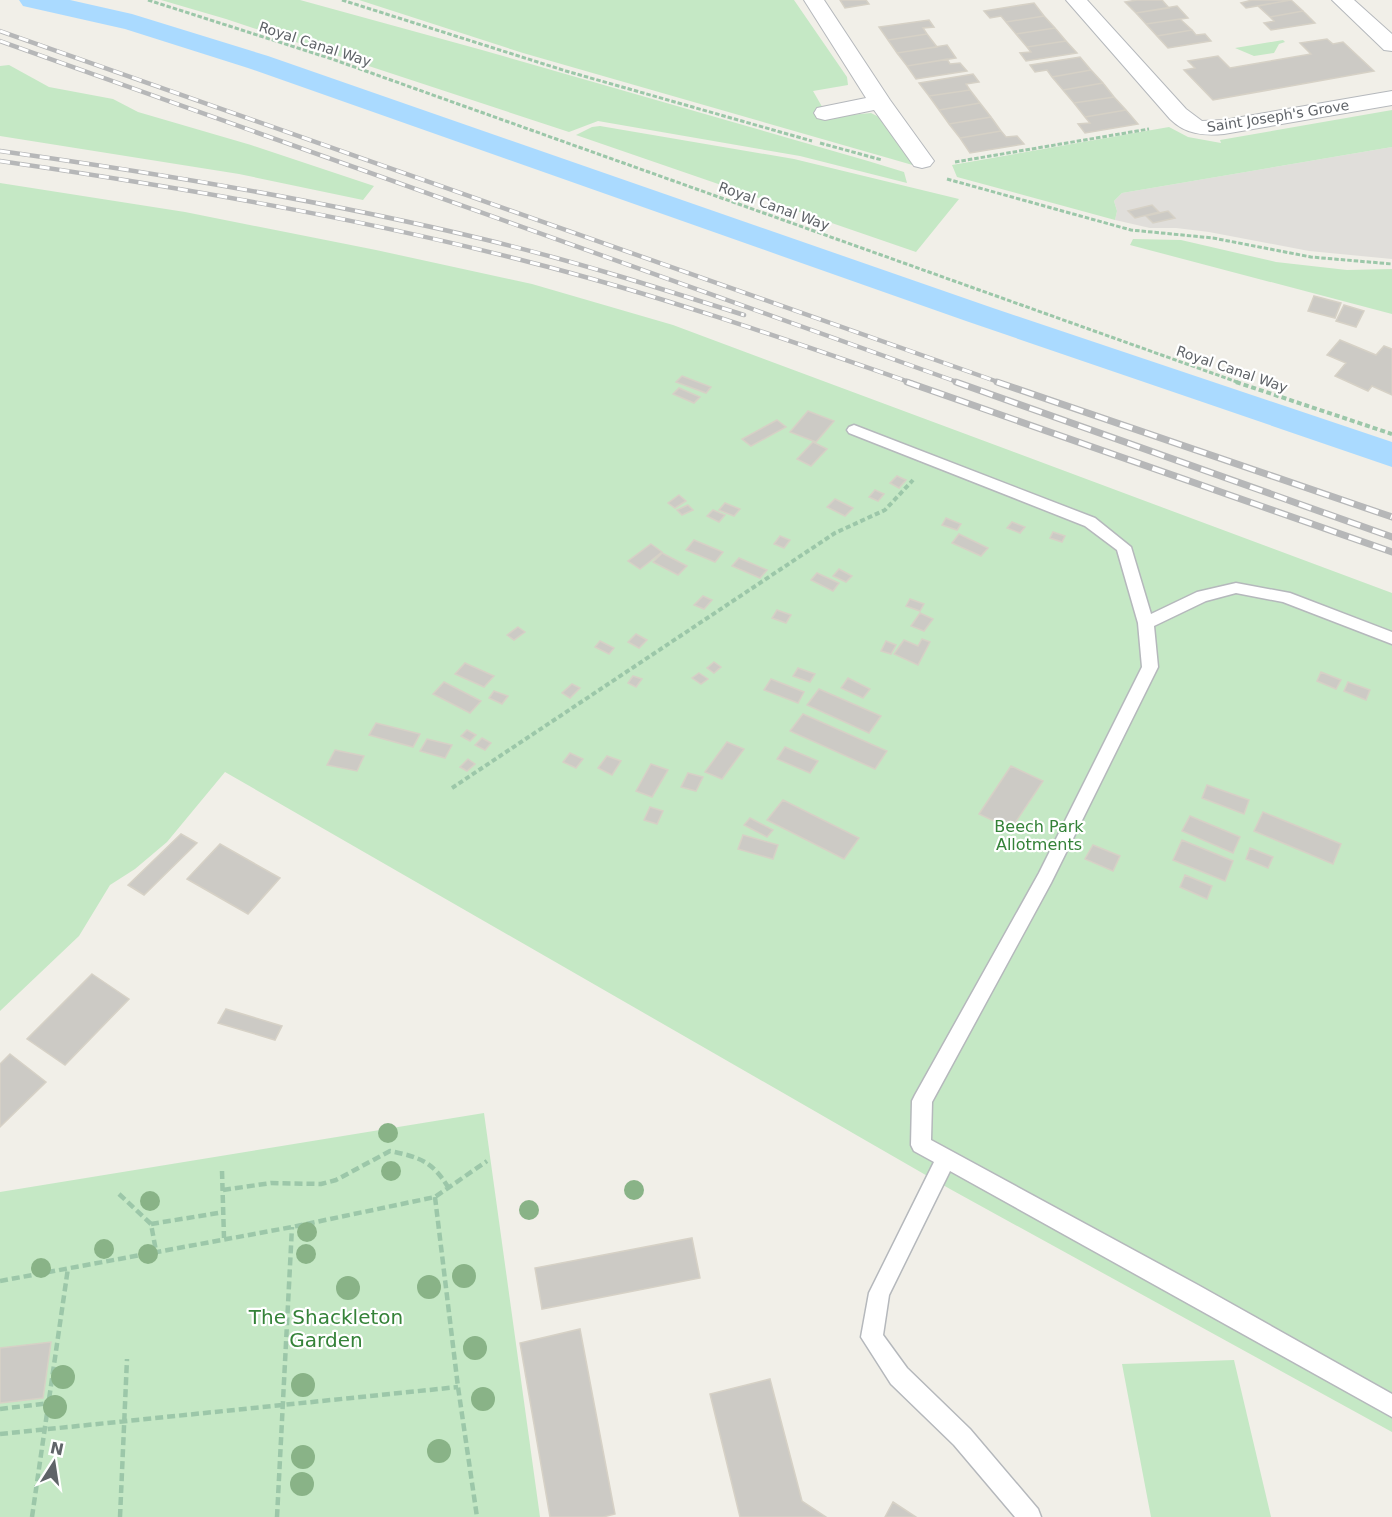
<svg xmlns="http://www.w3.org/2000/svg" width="1392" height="1517" font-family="'DejaVu Sans',sans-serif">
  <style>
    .industrial { fill: #e0deda }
    .green { fill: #c5e8c5 }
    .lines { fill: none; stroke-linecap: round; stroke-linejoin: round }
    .canal { fill: #aadaff; fill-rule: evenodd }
    .building { fill: #cccac5; stroke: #d6d1c6; stroke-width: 1.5 }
    .service-casing { stroke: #b5b8bc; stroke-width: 3 }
    .minor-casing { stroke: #b5b8bc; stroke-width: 2 }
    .path-far2 { stroke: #9cc7a9; stroke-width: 3; stroke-dasharray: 4.5 2; stroke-linecap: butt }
    .path-far1 { stroke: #9cc7a9; stroke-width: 4; stroke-dasharray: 5 3; stroke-linecap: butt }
    .path { stroke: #9cc7a9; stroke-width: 4.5; stroke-dasharray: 8 4; stroke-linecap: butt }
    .service { fill: #fff; fill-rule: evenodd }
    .minor { fill: #fff; fill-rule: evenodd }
    .rail-far1-casing { stroke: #b6b7b8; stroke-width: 4.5 }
    .rail-casing { stroke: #b6b7b8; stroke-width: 7 }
    .rail-far1 { stroke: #fff; stroke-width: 3; stroke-dasharray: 10; stroke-linecap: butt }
    .rail { stroke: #fff; stroke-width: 4.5; stroke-dasharray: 13; stroke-linecap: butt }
    .tree { fill: #89b387 }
    .labels { text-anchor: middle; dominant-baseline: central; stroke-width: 4.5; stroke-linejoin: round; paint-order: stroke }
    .far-street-label { font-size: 14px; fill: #5f6368; stroke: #fff }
    .park-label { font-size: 16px; fill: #348238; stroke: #fff }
    .near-park-label { font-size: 20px; fill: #348238; stroke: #fff }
  </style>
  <rect width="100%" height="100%" fill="#f1efe8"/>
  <path class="industrial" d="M1392 147V259L1309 251 1209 232 1176 228H1150L1115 220 1117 211 1114 201 1122 193Z"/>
  <path class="green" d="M161 0H300L482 50 868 161 904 172 907 183 800 156 598 121 569 132 226 19Z
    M359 0H794L847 77 848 85 813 91 828 117 871 113 883 119 916 166 523 53Z
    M1283 40 1285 42 1279 44 1274 53 1254 56 1235 48Z
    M9 65 49 87 113 99 138 112 251 145 374 186 363 200 239 174 0 136V66Z
    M1392 110V147L1122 193 1114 201 1117 211 1115 220 957 177 952 165 1169 127 1188 137 1221 143 1220 140Z
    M600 126 794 159 959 199 916 252 576 135 592 127Z
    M0 183 185 212 376 250 532 284 673 325 1392 593V1432L950 1189 225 772 167 842 135 869 110 885 79 936 0 1011Z
    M1133 239 1181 240 1276 262 1347 270 1392 269V314L1130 245Z
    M484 1113 540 1517H0V1192Z
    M1234 1360 1271 1517H1151L1122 1364Z"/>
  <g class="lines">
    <path class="canal" d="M19 0H70L132 14 268 56 990 307 1392 442V467L966 321 248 68 125 29 23 6Z"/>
  </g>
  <path class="building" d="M840 0H866L869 4 845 8Z
    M1137 0H1162L1169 8 1136 13 1125 2Z
    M1252 0H1291L1246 8 1241 3Z
    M1291 0 1303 11 1270 17 1258 6Z
    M1034 3 1044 16 1006 22 1001 16 990 18 984 11Z
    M1177 6 1188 18 1146 24 1136 13Z
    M1303 11 1315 23 1271 30 1264 23 1274 21 1270 17Z
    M1044 16 1055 28 1016 34 1006 22Z
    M1180 19 1192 30 1157 36 1146 24Z
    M929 20 934 27 923 28 927 34 888 40 879 27Z
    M1055 28 1066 41 1027 47 1016 34Z
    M1192 30 1196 35 1205 34 1211 41 1168 48 1157 36Z
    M927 34 937 47 897 53 888 40Z
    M1327 39 1333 44 1343 42 1374 71 1213 100 1184 70 1195 68 1188 61 1218 56 1230 68 1311 54 1300 43Z
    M1066 41 1077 53 1026 61 1020 53 1031 52 1027 47Z
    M947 45 956 58 907 66 897 53Z
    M1080 57 1091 70 1052 77 1047 70 1035 72 1030 65Z
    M947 59 950 64 960 63 967 71 916 79 907 66Z
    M1091 70 1103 83 1063 90 1052 77Z
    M973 74 979 82 966 84 970 90 929 96 919 83Z
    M1103 83 1114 97 1074 103 1063 90Z
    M970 90 980 103 939 110 929 96Z
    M1114 97 1126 110 1085 117 1074 103Z
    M980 103 991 117 949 124 939 110Z
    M1126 110 1138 124 1085 133 1078 124 1090 123 1085 117Z
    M991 117 1001 131 960 138 949 124Z
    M1001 131 1006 137 1017 136 1024 144 970 153 960 138Z
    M1152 205 1159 212 1135 218 1128 211Z
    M1168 211 1175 218 1153 223 1146 216Z
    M1314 296 1341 303 1335 318 1308 311Z
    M1344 305 1364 311 1356 327 1336 321Z
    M1340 340 1376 355 1384 346 1392 349V395L1372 386 1368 391 1335 376 1346 363 1327 355Z
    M682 376 711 387 706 393 676 382Z
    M679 388 700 397 694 403 673 394Z
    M808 411 834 421 816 442 790 432Z
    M777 420 786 427 751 446 742 439Z
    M813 442 827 449 811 466 797 459Z
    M897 476 906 480 899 488 890 483Z
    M875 490 884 494 878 501 869 497Z
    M679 495 686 501 675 508 668 503Z
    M835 499 853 508 845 516 827 507Z
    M725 503 740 509 734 516 719 510Z
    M688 505 693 510 682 515 677 510Z
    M713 510 725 515 719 522 707 516Z
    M946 518 961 524 957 530 942 525Z
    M1012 522 1025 527 1020 533 1007 528Z
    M1053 532 1065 536 1062 542 1050 538Z
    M959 534 988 548 981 556 952 543Z
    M780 536 790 540 784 548 774 544Z
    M694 540 723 552 715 562 686 550Z
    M651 544 662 552 640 569 628 561Z
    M662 553 687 566 678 575 653 562Z
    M739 558 767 570 760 578 732 566Z
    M839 569 852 576 846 582 833 576Z
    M817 573 839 583 833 591 811 580Z
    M703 596 712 600 704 609 694 605Z
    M910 599 924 604 920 611 906 606Z
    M777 610 791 615 786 623 772 618Z
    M920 613 933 619 924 631 911 626Z
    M518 627 525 632 514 640 507 635Z
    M636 634 647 640 639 648 628 642Z
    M922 639 930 642 918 665 894 654 904 640 918 646Z
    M600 641 614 648 609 654 595 647Z
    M886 641 896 645 891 654 881 651Z
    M714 662 721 667 714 673 707 668Z
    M465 663 494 676 484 687 455 674Z
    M798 668 815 674 810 682 793 676Z
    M1321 672 1341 680 1336 689 1317 681Z
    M699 673 708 679 701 684 692 678Z
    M633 676 642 679 636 687 628 683Z
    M848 678 870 689 863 698 841 688Z
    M771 679 804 692 798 703 764 690Z
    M444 682 481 701 470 713 433 694Z
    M1348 682 1370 690 1366 700 1344 691Z
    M572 684 580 688 570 698 562 693Z
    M819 689 881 716 869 733 807 705Z
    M494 691 508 696 502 704 489 698Z
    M803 714 887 751 875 769 790 731Z
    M376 723 420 734 413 747 369 735Z
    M467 730 476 735 470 741 461 736Z
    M482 738 491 743 485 750 475 745Z
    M427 739 452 745 445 758 420 751Z
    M727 742 744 749 722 779 705 772Z
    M785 747 818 761 810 773 777 759Z
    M335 750 364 756 357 771 327 765Z
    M570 753 583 759 576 768 563 762Z
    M607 756 621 761 612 775 598 768Z
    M468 759 475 764 467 771 460 767Z
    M651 764 668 770 652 797 636 791Z
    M1011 766 1043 781 1011 829 979 814Z
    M688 773 703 777 696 791 681 787Z
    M1207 785 1249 800 1244 814 1202 798Z
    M783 800 859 838 844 859 767 820Z
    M650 807 663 811 657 824 644 820Z
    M1263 812 1341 844 1333 864 1254 831Z
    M1190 816 1240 837 1233 853 1182 831Z
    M750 818 773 830 767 837 744 825Z
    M181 834 197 843 144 895 128 885Z
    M743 835 778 845 773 859 738 849Z
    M1182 840 1233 861 1225 881 1173 860Z
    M220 844 280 878 248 914 187 879Z
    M1093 845 1120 856 1113 871 1085 859Z
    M1250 848 1273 857 1268 868 1246 859Z
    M1185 875 1212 886 1207 899 1180 887Z
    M92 974 129 999 65 1065 27 1039Z
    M226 1009 282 1026 275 1040 218 1023Z
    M10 1054 46 1082 0 1127V1064Z
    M692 1238 700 1278 542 1309 535 1268Z
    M580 1329 615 1514 603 1517H550L520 1343Z
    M51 1342 43 1398 0 1403V1348Z
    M770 1379 802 1501 826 1517H740L710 1394Z
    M893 1502 916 1517H885Z"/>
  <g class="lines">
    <defs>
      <path id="service" d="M854 425 1095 518 1131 547 1151 614 1197 592 1236 583 1290 593 1392 632V644L1283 602 1236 593 1206 601 1154 626 1158 667 1051 883 932 1102 931 1140 1198 1285 1392 1394V1417L950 1171 889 1295 883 1335 907 1368 970 1429 1038 1509 1041 1517H1015L954 1445 891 1384 861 1337 869 1293 934 1162 914 1151 911 1145 912 1101 915 1095 1039 873 1142 667 1138 623 1117 550 1085 526 849 433 847 430 849 427Z"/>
      <path id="minor" d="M804 0H824L890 100 934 161 930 166 922 168 914 166 874 110 825 120 817 118 814 113 817 108 866 98Z
        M1066 0H1087L1186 109 1202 121 1224 120 1392 91V105L1224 134C1203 136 1185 134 1170 119Z
        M1332 0H1354L1392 34V51L1384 50Z"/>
    </defs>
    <use href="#service" class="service-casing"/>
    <use href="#minor" class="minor-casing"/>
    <path class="path-far2" d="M148 0 332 59 1240 383
      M342 0 566 71 812 141
      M820 143 882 160
      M955 162 1149 129
      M947 179 1131 230 1213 238 1311 257 1392 264"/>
    <path class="path-far1" d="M1236 382 1392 434
      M452 788 835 533 885 510 913 480"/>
    <path class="path" d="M222 1171 224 1238
      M223 1190 271 1183 321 1184 336 1180 390 1151C419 1157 432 1161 448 1187
      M119 1194 151 1224 156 1251
      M435 1197 458 1387 477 1517
      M151 1224 224 1212
      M0 1281 292 1227 435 1197 487 1161
      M0 1409 50 1403
      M0 1434 458 1387
      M32 1517 68 1268
      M120 1517 127 1359
      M277 1517 292 1227"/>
    <use href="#service" class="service"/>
    <use href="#minor" class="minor"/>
    <defs>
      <path id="rail-far1" d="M0 31 1001 383
        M0 41 960 383
        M0 151C164 174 326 201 487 240 574 261 659 288 744 315
        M0 161C178 187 355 217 529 262 659 295 785 339 912 383"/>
      <path id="rail" d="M907 382 1392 552
        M956 382 1392 537
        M997 382 1392 517"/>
    </defs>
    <use href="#rail-far1" class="rail-far1-casing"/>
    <use href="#rail" class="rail-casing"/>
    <use href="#rail-far1" class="rail-far1"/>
    <use href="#rail" class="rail"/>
  </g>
  <g class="tree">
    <circle cx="388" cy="1133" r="10"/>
    <circle cx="391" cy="1171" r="10"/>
    <circle cx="634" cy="1190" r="10"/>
    <circle cx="150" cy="1201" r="10"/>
    <circle cx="529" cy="1210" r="10"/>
    <circle cx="307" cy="1232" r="10"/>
    <circle cx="104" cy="1249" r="10"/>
    <circle cx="148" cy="1254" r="10"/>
    <circle cx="306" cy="1254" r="10"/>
    <circle cx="41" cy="1268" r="10"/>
    <circle cx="464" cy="1276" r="12"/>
    <circle cx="429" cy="1287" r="12"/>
    <circle cx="348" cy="1288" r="12"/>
    <circle cx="475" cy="1348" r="12"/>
    <circle cx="63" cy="1377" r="12"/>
    <circle cx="303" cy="1385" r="12"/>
    <circle cx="483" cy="1399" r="12"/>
    <circle cx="55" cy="1407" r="12"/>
    <circle cx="439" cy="1451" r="12"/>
    <circle cx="303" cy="1457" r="12"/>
    <circle cx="302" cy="1484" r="12"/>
  </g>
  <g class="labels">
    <g class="far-street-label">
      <text transform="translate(315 44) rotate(18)">Royal Canal Way</text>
      <text transform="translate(1278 116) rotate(-9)">Saint Joseph's Grove</text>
      <text transform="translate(774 206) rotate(20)">Royal Canal Way</text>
      <text transform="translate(1232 369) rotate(19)">Royal Canal Way</text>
    </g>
    <g class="park-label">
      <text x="1039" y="826">Beech Park<tspan x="1039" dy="18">Allotments</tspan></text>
    </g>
    <g class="near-park-label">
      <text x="326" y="1317">The Shackleton<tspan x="326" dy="23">Garden</tspan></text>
    </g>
  </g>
  <g transform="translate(54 1463) rotate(12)" stroke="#ffffff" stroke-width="4.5" paint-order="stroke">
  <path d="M0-4.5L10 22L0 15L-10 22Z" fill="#5f6368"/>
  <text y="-9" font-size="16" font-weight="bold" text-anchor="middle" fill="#5f6368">N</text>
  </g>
</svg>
